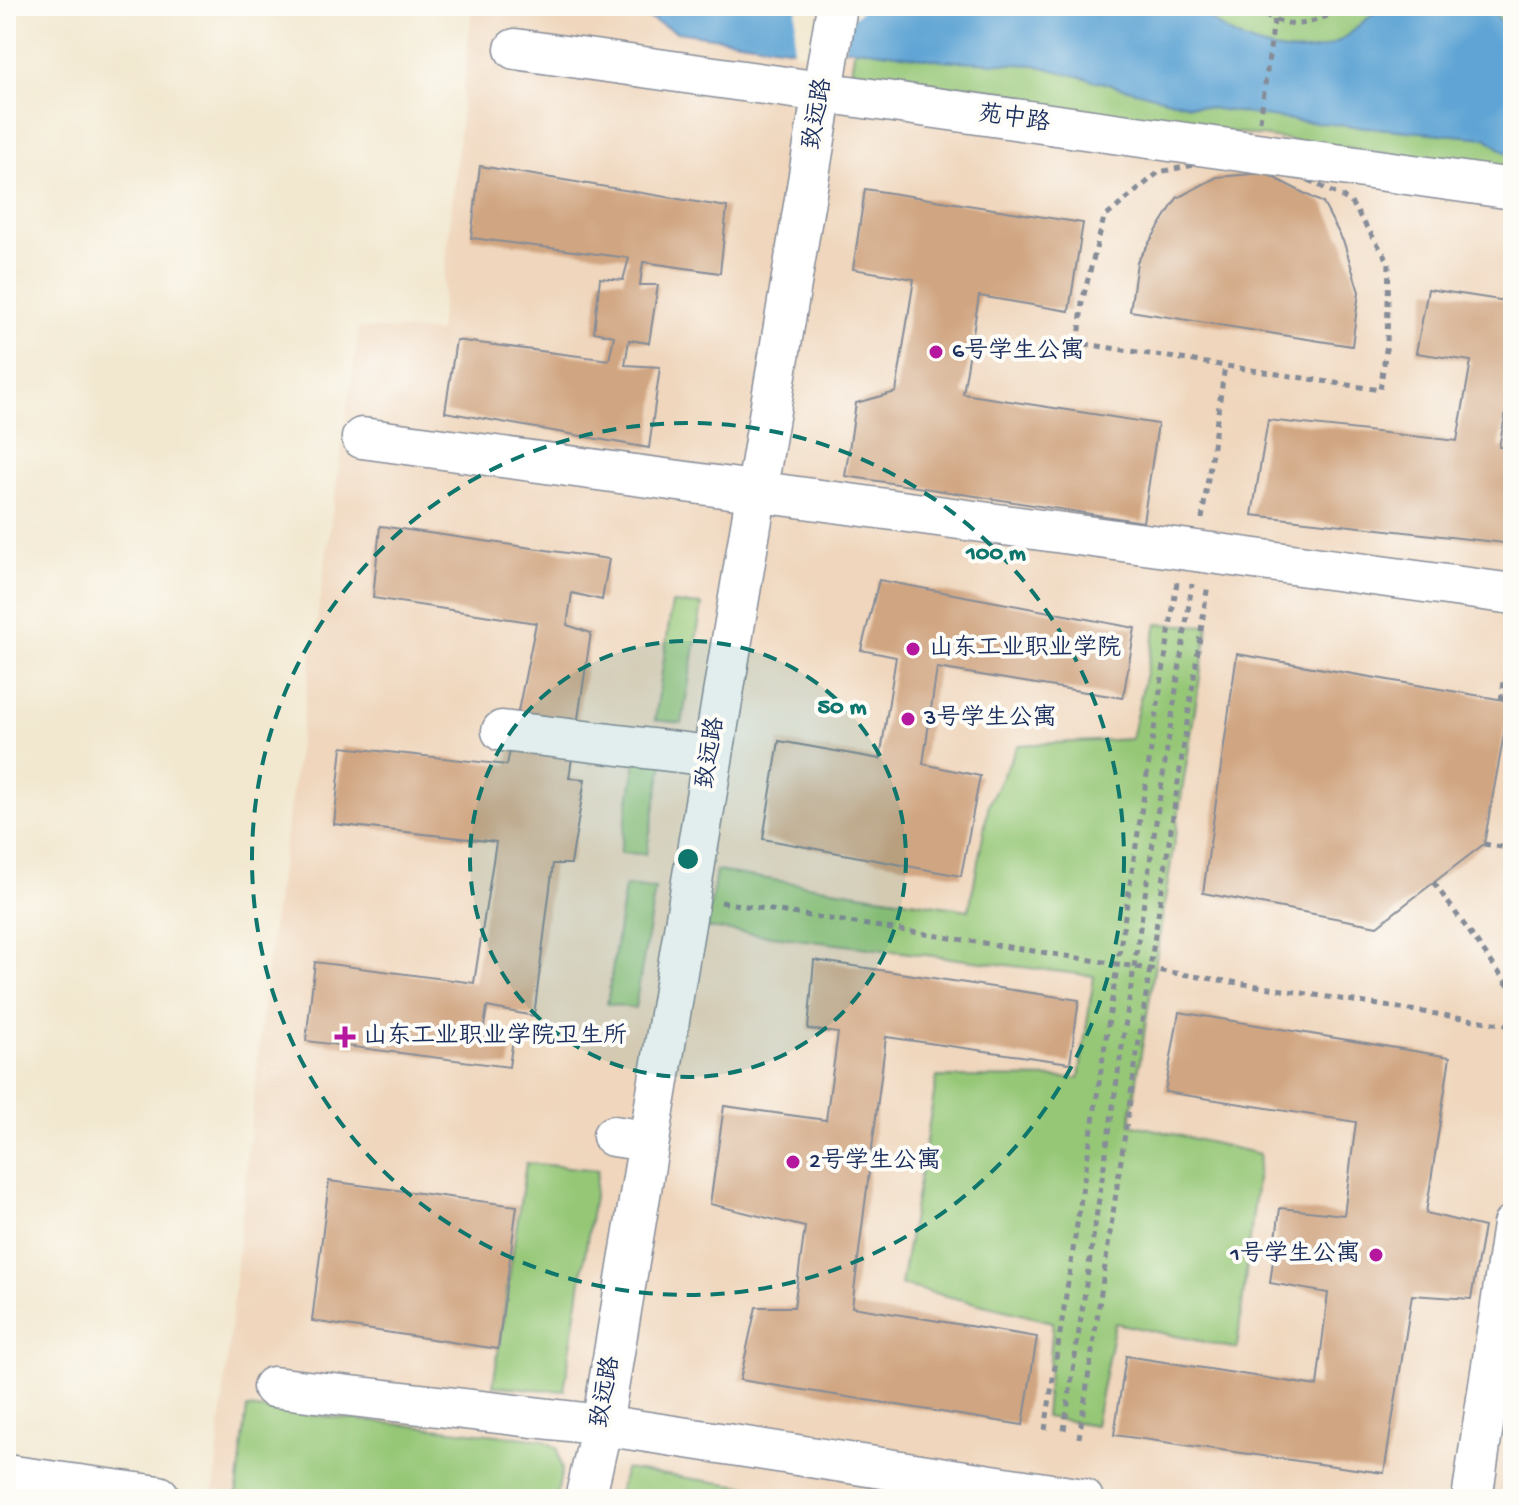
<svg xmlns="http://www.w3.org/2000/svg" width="1519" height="1505" font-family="'Gochi Hand','LXGW WenKai TC',sans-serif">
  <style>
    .built { fill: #efd6bc }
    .green { fill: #96c777; stroke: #587b6a; stroke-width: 2 }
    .water { fill: #5fa4d4; stroke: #3d6a99; stroke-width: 2 }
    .pier { fill: #f2e8d0 }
    .building { fill: #d0a581 }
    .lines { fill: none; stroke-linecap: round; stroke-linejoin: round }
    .minor-casing { stroke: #868c97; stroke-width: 43 }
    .path { stroke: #868c97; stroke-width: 5; stroke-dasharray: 6 6; stroke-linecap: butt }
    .minor { stroke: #fff; stroke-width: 40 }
    .ring { fill: none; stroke: #0f766e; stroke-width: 4; stroke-dasharray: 14 10 }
    .poi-dot { fill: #b5179e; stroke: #fdfcf7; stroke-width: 3 }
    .labels { text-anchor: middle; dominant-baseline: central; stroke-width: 8; stroke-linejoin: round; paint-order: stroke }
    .street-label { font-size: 24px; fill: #1b2f5e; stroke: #fdfcf7 }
    .poi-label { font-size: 24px; fill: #1b2f5e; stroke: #fdfcf7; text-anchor: start }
    .centre { fill: #0f766e; stroke: #fdfcf7; stroke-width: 4 }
    .ring-label { font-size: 24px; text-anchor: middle; font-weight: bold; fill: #0f766e; stroke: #fdfcf7; stroke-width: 8; stroke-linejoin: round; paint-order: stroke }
  </style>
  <rect width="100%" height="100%" fill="#fdfcf7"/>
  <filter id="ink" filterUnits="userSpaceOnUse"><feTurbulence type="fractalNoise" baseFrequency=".0125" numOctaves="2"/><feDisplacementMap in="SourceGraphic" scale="16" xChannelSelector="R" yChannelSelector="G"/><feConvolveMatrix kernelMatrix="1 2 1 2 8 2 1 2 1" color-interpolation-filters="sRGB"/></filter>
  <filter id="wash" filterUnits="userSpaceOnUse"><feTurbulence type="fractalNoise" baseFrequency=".006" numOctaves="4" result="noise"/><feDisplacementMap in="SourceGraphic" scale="32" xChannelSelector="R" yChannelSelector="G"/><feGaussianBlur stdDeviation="1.8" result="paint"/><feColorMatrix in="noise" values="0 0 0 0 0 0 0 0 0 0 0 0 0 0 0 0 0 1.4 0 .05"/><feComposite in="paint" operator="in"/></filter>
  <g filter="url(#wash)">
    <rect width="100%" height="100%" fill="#f2e8d0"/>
    <path class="built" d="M472 6H1513V1499H213L267 966 359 328 439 332Z"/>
    <path class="green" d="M861 6H1513V171L850 79Z
      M672 603 702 605 682 723 655 720Z
      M1157 624 1208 626 1130 1124 1260 1154 1237 1349 1115 1323 1095 1425 1045 1417 1053 1322 901 1285 937 1077 1079 1078 1094 976 707 928 716 871 969 910 989 803 1018 745 1131 739Z
      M665 753 646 854 620 853 637 755Z
      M625 886 655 889 635 1008 607 1004Z
      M526 1163 598 1170 564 1391 493 1386Z
      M247 1408 543 1440 557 1448 562 1470 556 1499H236Z
      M625 1469 833 1499H617Z"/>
    <path class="water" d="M623 6H1199C1225 43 1298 66 1339 41 1354 32 1373 10 1389 6 1416 0 1460 6 1488 6L1501 22 1513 27V158L1486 138 1298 121 1189 105 1035 65 937 60 861 49H794L677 32Z"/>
    <path class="pier" d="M797 6H868L851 19 843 53H793Z"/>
    <g id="blocks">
      <path class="building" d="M480 166 727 207 720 273 643 262 640 285H658L649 343 629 340 625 365 660 367 649 448 445 412 456 340 609 360 614 336 594 332 600 278 623 280 629 258 471 238Z
        M1265 173 1323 203 1344 243 1359 292 1352 346 1130 311 1137 262 1177 198 1217 177Z
        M865 189 1083 223 1069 311 979 296 963 394 1158 424 1143 522 845 476 856 403 896 392 914 279 853 269Z
        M1428 289 1513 302V376L1499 447 1513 449V544L1252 515 1268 420 1457 441 1471 361 1416 353Z
        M380 526 609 559 602 600 572 593 567 625 591 633 569 778 585 779 571 864H553L534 1016 487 1007 483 1034 513 1039 509 1067 306 1041 315 962 474 983 496 842 334 824 342 747 507 765 536 623 373 598Z
        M879 580 1135 628 1123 698 937 668 923 764 980 776 961 876 763 839 779 741 880 759 896 657 861 650Z
        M1237 654 1510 701 1484 844 1377 926 1203 893Z
        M814 960 1079 1000 1070 1063 886 1037 852 1307 1037 1337 1023 1425 740 1380 756 1307H794L805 1227 710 1204 724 1106 826 1120 838 1033 808 1029Z
        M1179 1012 1450 1057 1426 1213 1484 1227 1471 1299 1412 1295 1384 1473 1114 1435 1126 1356 1317 1386 1328 1293 1270 1283 1280 1208 1344 1215 1356 1122 1165 1092Z
        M329 1181 517 1206 498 1349 312 1321Z
        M1513 1354V1415L1501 1414Z"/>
    </g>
  </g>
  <g filter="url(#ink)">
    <use href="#blocks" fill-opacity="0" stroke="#868c97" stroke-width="2"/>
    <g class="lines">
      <defs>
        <path id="minor" d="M515 49 1513 189
          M362 438 1513 594
          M502 731 711 756
          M613 1136 648 1141
          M273 1387 602 1425 1083 1499
          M6 1475 159 1496
          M585 1499 602 1425 837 6
          M1472 1499 1513 1225"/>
      </defs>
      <use href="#minor" class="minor-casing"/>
      <path class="path" d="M1242 6C1295 29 1296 31 1349 6
        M1260 121 1276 6
        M1255 153 1350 201 1389 262 1387 343 1380 390 1079 343 1082 302 1104 218 1159 172Z
        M1202 519 1225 366
        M1501 700 1513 627
        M1509 709H1513
        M1484 844 1513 849
        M1434 883 1513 992
        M721 902 1513 1026
        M1045 1430 1177 582
        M1064 1430 1192 584
        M1079 1438 1208 584"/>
      <use href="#minor" class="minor"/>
    </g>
  </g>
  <circle cx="688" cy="859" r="218" fill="#0f766e" fill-opacity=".12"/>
  <g class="ring">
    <circle cx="688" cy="859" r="218"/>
    <circle cx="688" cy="859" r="436"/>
  </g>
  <g class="poi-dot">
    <circle cx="936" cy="352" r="8"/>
    <circle cx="913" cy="649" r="8"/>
    <circle cx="908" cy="719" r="8"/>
    <path d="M341 1025h8v8h8v8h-8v8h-8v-8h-8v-8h8z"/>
    <circle cx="793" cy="1162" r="8"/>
    <circle cx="1376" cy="1255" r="8"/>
  </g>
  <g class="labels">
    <g class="street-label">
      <text transform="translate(819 114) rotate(-80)">致远路</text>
      <text transform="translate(1014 120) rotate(8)">苑中路</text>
      <text transform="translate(712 753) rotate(-81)">致远路</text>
      <text transform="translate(607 1392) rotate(-80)">致远路</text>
    </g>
    <g class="poi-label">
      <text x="952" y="352">6号学生公寓</text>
      <text x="929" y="649">山东工业职业学院</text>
      <text x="924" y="719">3号学生公寓</text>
      <text x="363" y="1037">山东工业职业学院卫生所</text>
      <text x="809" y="1162">2号学生公寓</text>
      <text x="1360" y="1255" text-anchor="end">1号学生公寓</text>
    </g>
  </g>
  <circle cx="688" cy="859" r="12" class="centre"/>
  <g class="ring-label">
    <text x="996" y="559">100 m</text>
    <text x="842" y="713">50 m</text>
  </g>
  <rect width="1519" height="1505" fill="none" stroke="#fdfcf7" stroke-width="32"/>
</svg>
